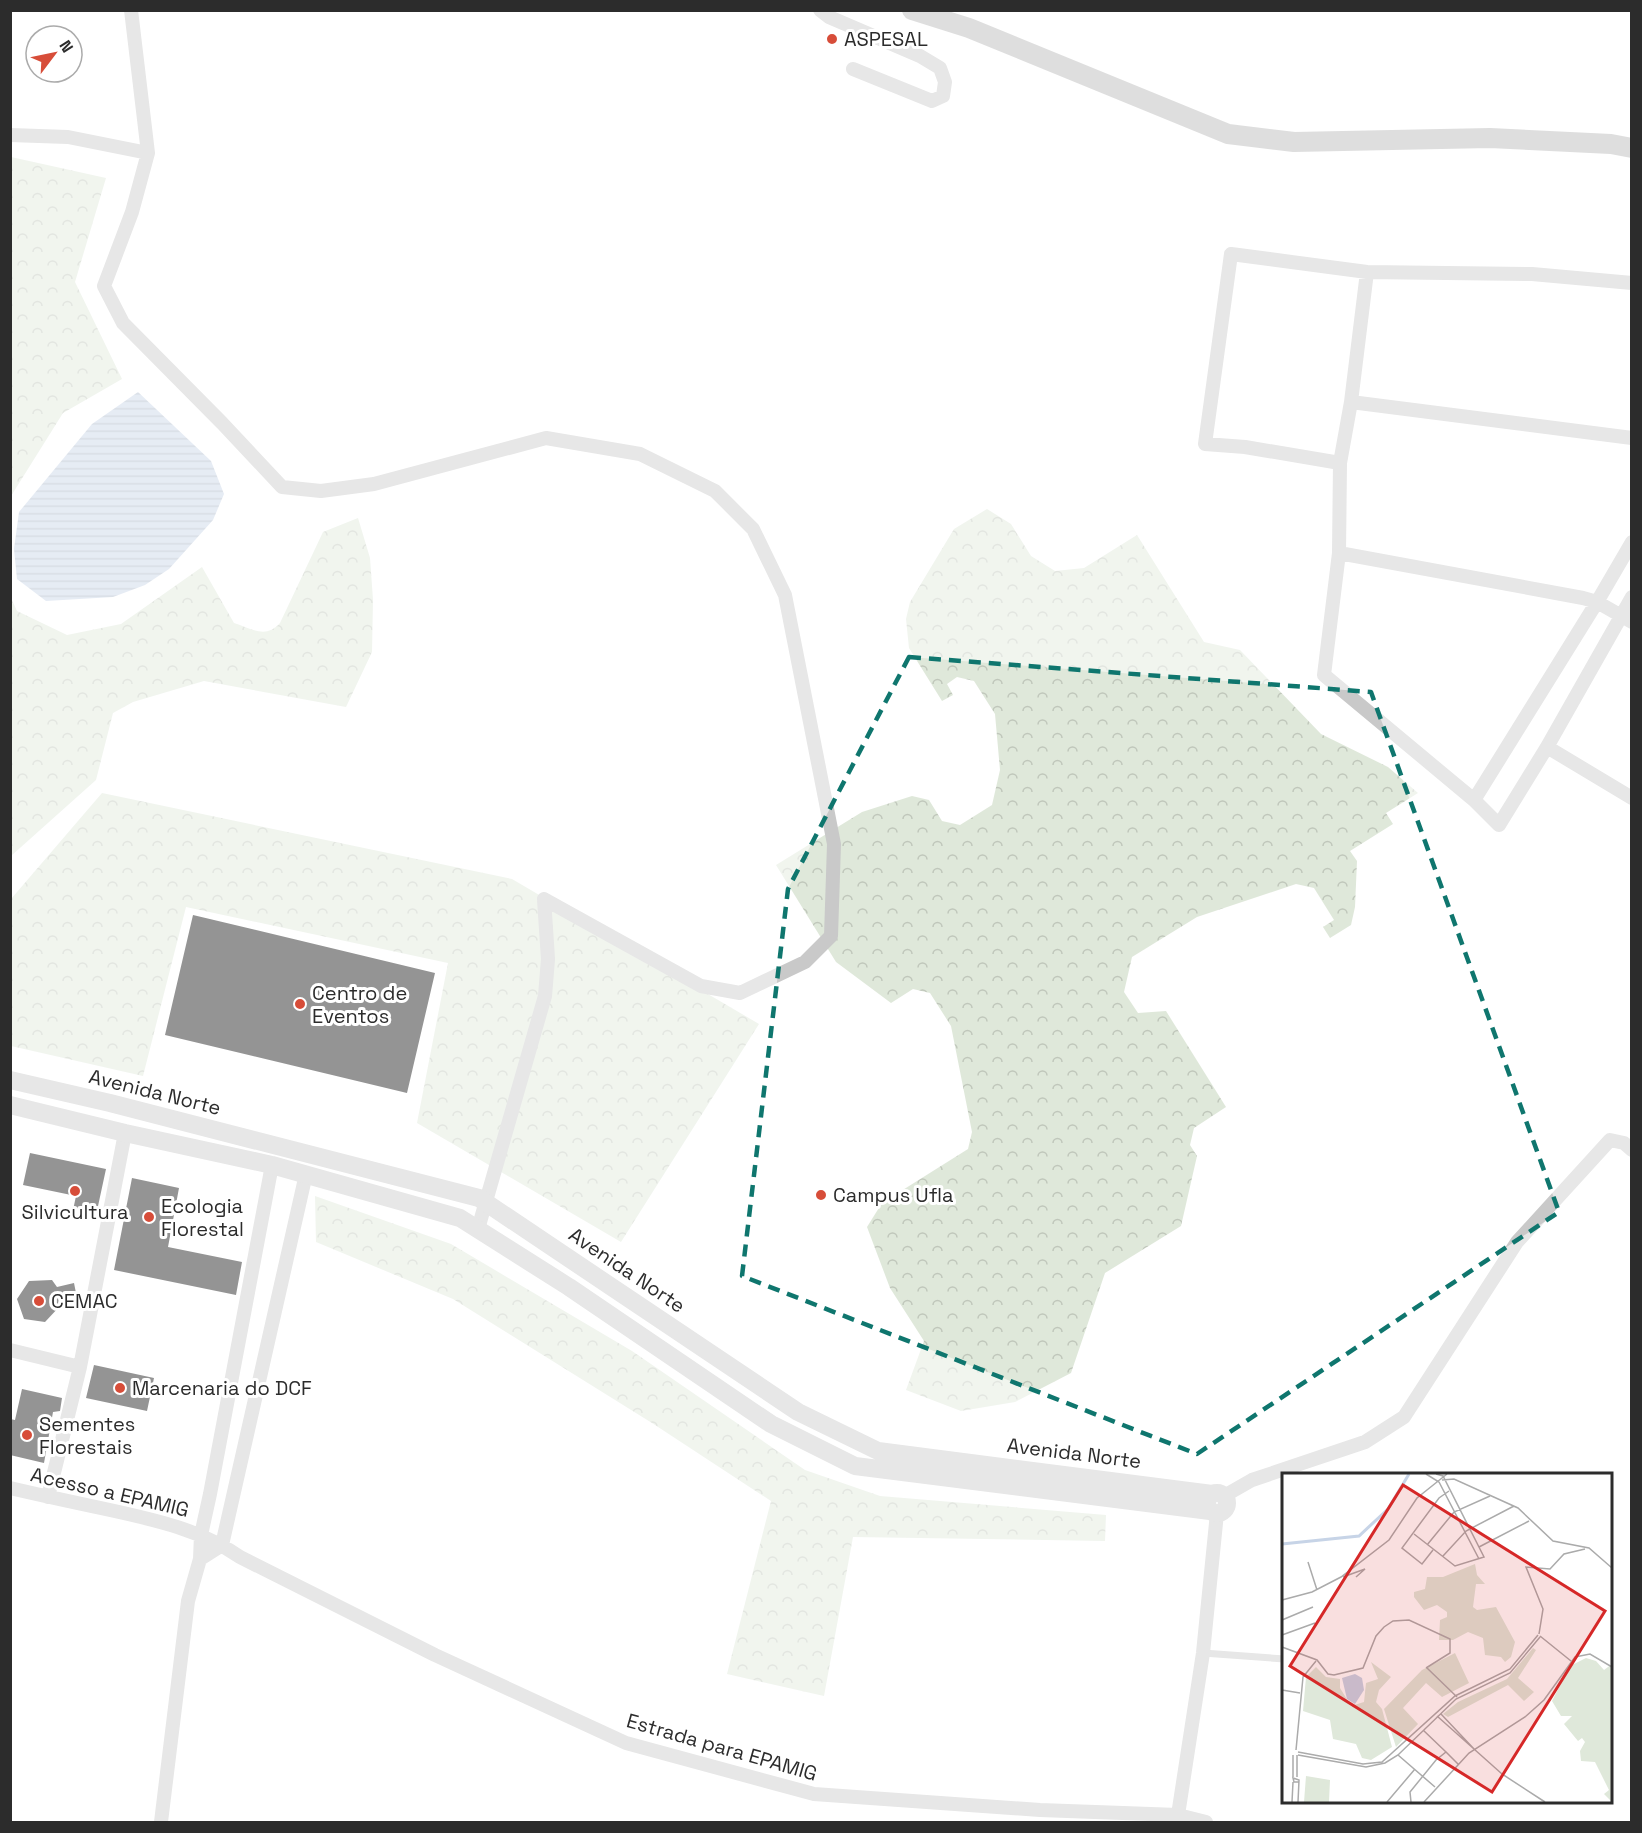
<svg xmlns="http://www.w3.org/2000/svg" width="1642" height="1833" font-family="'Space Grotesk',sans-serif">
  <style>
    .forest { fill: url(#forest-crowns) }
    .water { fill: url(#water-rules) }
    .building { fill: #131313 }
    .lines { fill: none; stroke-linecap: round; stroke-linejoin: round }
    .service { stroke: #c9c9c9; stroke-width: 7 }
    .minor { stroke: #c9c9c9; stroke-width: 14 }
    .tertiary { stroke: #c9c9c9; stroke-width: 18 }
    .secondary { stroke: #b6b6b6; stroke-width: 20 }
    .marked { fill: none; stroke: #0f766e; stroke-width: 4.5; stroke-dasharray: 12 8; stroke-linejoin: round }
    .poi-dot { fill: #d74d39; stroke: #fff; stroke-width: 2 }
    .labels { text-anchor: middle; dominant-baseline: central; stroke-width: 6; stroke-linejoin: round; paint-order: stroke }
    .poi-label { font-size: 20px; fill: #2c2c2c; stroke: #fff; text-anchor: start }
    .street-label { font-size: 20px; fill: #2c2c2c; stroke: #fff }
    .inset-river { fill: none; stroke: #c7d4e7; stroke-width: 3 }
    .inset-road { fill: none; stroke: #ababab; stroke-width: 1.5 }
    .view { fill: #d62828; fill-opacity: 0.15; stroke: #d62828; stroke-width: 3 }
    .inset-edge { fill: none; stroke: #2c2c2c; stroke-width: 3 }
  </style>
  <defs>
    <pattern id="forest-crowns" width="20" height="18" patternUnits="userSpaceOnUse" patternTransform="scale(1.5)"><rect width="20" height="18" fill="#dfe8da"/><path d="M2 6a3 3 0 1 1 6 0M12 15a3 3 0 1 1 6 0" fill="none" stroke="#c0c7bb"/></pattern>
    <pattern id="water-rules" width="6" height="5" patternUnits="userSpaceOnUse" patternTransform="scale(1.5)"><rect width="6" height="5" fill="#c7d4e7"/><path d="M0 2.5h6" fill="none" stroke="#abb6c6"/></pattern>
  </defs>
  <rect width="100%" height="100%" fill="#fff"/>
  <path class="forest" d="M11 157 106 178 75 282 122 379 63 413 11 496Z
    M987 509 1011 524 1031 556 1055 571 1084 568 1137 535 1204 642 1240 650 1321 734 1388 767 1418 793 1386 813 1393 824 1350 851 1357 861 1355 907 1351 925 1330 938 1323 927 1334 920 1314 888 1296 884 1197 917 1132 957 1124 992 1138 1013 1166 1011 1226 1107 1194 1128 1190 1145 1197 1156 1181 1226 1105 1273 1071 1373 1015 1402 961 1411 906 1390 924 1341 890 1288 867 1227 882 1203 968 1149 972 1132 951 1026 930 993 913 989 891 1003 836 962 776 865 862 812 912 796 929 800 942 821 960 825 992 805 1000 770 995 714 974 681 957 677 947 684 953 695 942 701 909 648 906 619 910 602 954 529Z
    M358 518 370 558 373 600 372 652 346 707 204 681 133 702 113 713 96 780 11 856V598L17 611 67 635 121 624 202 567 234 623C252 629 266 639 280 623L323 532Z
    M102 793 512 879 759 1024 621 1242 417 1123 448 963 186 907 143 1076 11 1046V899Z
    M315 1196 451 1244 632 1351 805 1470 880 1496 1106 1515 1105 1541 853 1537 824 1696 727 1674 771 1501 652 1423 453 1299 316 1242Z"/>
  <path class="water" d="M138 392 211 461 224 494 213 520 169 569 145 585 113 597 46 601 17 579 14 549 19 512 92 424Z"/>
  <path class="building" d="M193 915 435 973 407 1093 165 1035Z
    M30 1153 106 1169 95 1220 72 1215 76 1196 23 1185Z
    M132 1178 179 1188 168 1247 242 1262 236 1295 114 1270Z
    M52 1280 57 1287 74 1283 78 1303 60 1306 45 1322 24 1319 17 1299 29 1281Z
    M94 1365 154 1378 147 1411 86 1398Z
    M22 1389 62 1398 60 1411 53 1412 44 1463 10 1455V1419L15 1420Z"/>
  <g class="lines">
    <path class="service" d="M1203 1653 1284 1659"/>
    <path class="minor" d="M131 10 148 153 132 212 104 286 123 323 222 423 282 487 321 491 374 484 546 438 640 454 715 491 753 529 785 595 834 844 831 936 805 962 740 993 701 986 544 899
      M820 10 829 17 920 56 940 68 945 82 943 96 932 101 853 69
      M10 135 68 137 148 153
      M1367 272 1351 402 1340 463 1339 553 1324 675 1474 800 1499 825 1547 747 1632 597
      M1351 402 1632 438
      M1340 463 1245 447 1205 444 1231 254 1367 272 1532 274 1632 283
      M1339 553 1583 598 1597 602 1632 622
      M1547 747 1632 798
      M1474 800 1597 602 1632 542
      M478 1229 545 996 548 959 544 899
      M10 1350 80 1367 48 1497
      M80 1367 125 1133
      M10 1488C44 1496 77 1503 110 1510 156 1520 201 1530 240 1557L435 1655 626 1743 814 1794 1040 1810 1178 1815 1206 1822
      M1224 1496 1252 1480 1365 1442 1404 1417 1517 1242 1610 1140 1624 1143 1632 1150
      M200 1559 222 1545 306 1174
      M1178 1815 1203 1653 1217 1513
      M161 1822 188 1601 200 1559 201 1535 210 1494 272 1165"/>
    <path class="tertiary" d="M10 1080 110 1103 479 1198 798 1412 878 1451 1212 1494
      M10 1105 125 1133 272 1165 460 1218 569 1287 771 1424 855 1466 1210 1511
      M1207 1503a10 10 0 1 1 20 0a10 10 0 1 1-20 0Z"/>
    <path class="secondary" d="M912 10 969 28 1228 134 1294 142 1490 138 1611 144 1632 148"/>
  </g>
  <path d="M0 0H1642V1833H0ZM909 657 1371 692 1559 1212 1197 1454 742 1276 788 889Z" fill="#fff" fill-opacity=".55" fill-rule="evenodd"/>
  <path class="marked" d="M909 657 1371 692 1559 1212 1197 1454 742 1276 788 889Z"/>
  <g class="poi-dot">
    <circle cx="832" cy="39" r="6"/>
    <circle cx="300" cy="1004" r="6"/>
    <circle cx="75" cy="1191" r="6"/>
    <circle cx="821" cy="1195" r="6"/>
    <circle cx="149" cy="1217" r="6"/>
    <circle cx="39" cy="1301" r="6"/>
    <circle cx="120" cy="1388" r="6"/>
    <circle cx="27" cy="1435" r="6"/>
  </g>
  <g class="labels">
    <g class="poi-label">
      <text x="844" y="39">ASPESAL</text>
      <text x="312" y="993">Centro de<tspan x="312" dy="23">Eventos</tspan></text>
      <text x="833" y="1195">Campus Ufla</text>
      <text x="161" y="1206">Ecologia<tspan x="161" dy="23">Florestal</tspan></text>
      <text x="75" y="1212" text-anchor="middle">Silvicultura</text>
      <text x="51" y="1301">CEMAC</text>
      <text x="132" y="1388">Marcenaria do DCF</text>
      <text x="39" y="1424">Sementes<tspan x="39" dy="23">Florestais</tspan></text>
    </g>
    <g class="street-label">
      <text transform="translate(155 1092) rotate(14)">Avenida Norte</text>
      <text transform="translate(627 1270) rotate(34)">Avenida Norte</text>
      <text transform="translate(1074 1453) rotate(7)">Avenida Norte</text>
      <text transform="translate(110 1492) rotate(13)">Acesso a EPAMIG</text>
      <text transform="translate(722 1747) rotate(16)">Estrada para EPAMIG</text>
    </g>
  </g>
  <g transform="translate(1282 1473)">
    <rect width="330" height="330" fill="#fff"/>
    <path d="M193 91 195 102 203 111H194L191 134 195 137 214 134 233 169 229 184 223 189 219 184 203 182 201 165 186 159 171 167H157L158 147 165 144V139L155 132 142 137 132 124V119L143 116 145 104H161ZM251 175 254 177 236 205 252 219 242 228 226 212 166 244 161 241 176 229 225 206ZM173 180 187 210 160 224 144 210 121 235 136 251 114 274 102 236 140 197ZM304 185 314 188 322 197 330 191V329L322 321 327 317 313 289 299 288 298 278 303 269 300 265 296 268 282 251 290 243H279L270 228 288 193ZM89 189 109 204 97 217 94 229 100 236 110 274 89 287 80 285 74 271 51 266 48 247 21 238 24 204 34 194 44 204 58 206V215L69 233 82 229 84 210 96 206ZM24 303 48 307 47 329H22Z" fill="#dfe8da"/>
    <path d="M73 201 80 205 82 217 73 231 65 226 60 205Z" fill="#c7d4e7"/>
    <path class="inset-river" d="M0 71 77 63 106 36 127 1"/>
    <path class="inset-road" d="M144 1 157 9 197 86M160 7 172 6 236 35 271 68 307 75 330 95M132 61 173 93 202 84 161 3 154 1M145 72 172 39 208 23M197 74 247 48M151 77 140 91 120 75 157 25 167 18M161 83 184 58 232 33M26 89 35 117M61 104 83 96 74 104M0 127 30 119 59 104 107 67 135 25 165 1M0 147 31 134M257 161 261 136 244 94 268 96 282 81 303 76M0 162 33 150M258 163 289 188M0 174 35 187 46 201 52 202 81 195 94 163 102 154 111 148 127 147 168 166V180L144 195M145 195 175 224M0 217 18 220M159 241 193 277M155 243 220 301 263 329M141 257 164 279M14 277 21 204 34 188M16 279 81 291 100 289 173 223 228 196 256 162M11 282V304M16 282 84 294 103 290 116 282 174 226 228 200 258 164M116 282 153 314M15 304V282M10 329 11 309M16 329 17 307 11 305 12 309H17M105 329 133 296M129 329 128 319 154 287 164 279 176 291M142 329 187 280 243 244 262 227 293 184 308 181 330 194"/>
    <path class="view" d="M121 12 323 138 210 319 8 193Z"/>
    <rect width="330" height="330" class="inset-edge"/>
  </g>
  <rect width="1642" height="1833" fill="none" stroke="#2c2c2c" stroke-width="24"/>
  <g transform="translate(54 54) rotate(58)"><circle r="28" fill="#ffffff" stroke="#ababab" stroke-width="1.5"/>
  <path d="M0-4.5L10 22L0 15L-10 22Z" fill="#d74d39"/>
  <text y="-9" font-size="16" font-weight="bold" text-anchor="middle" fill="#2c2c2c">N</text>
  </g>
</svg>
